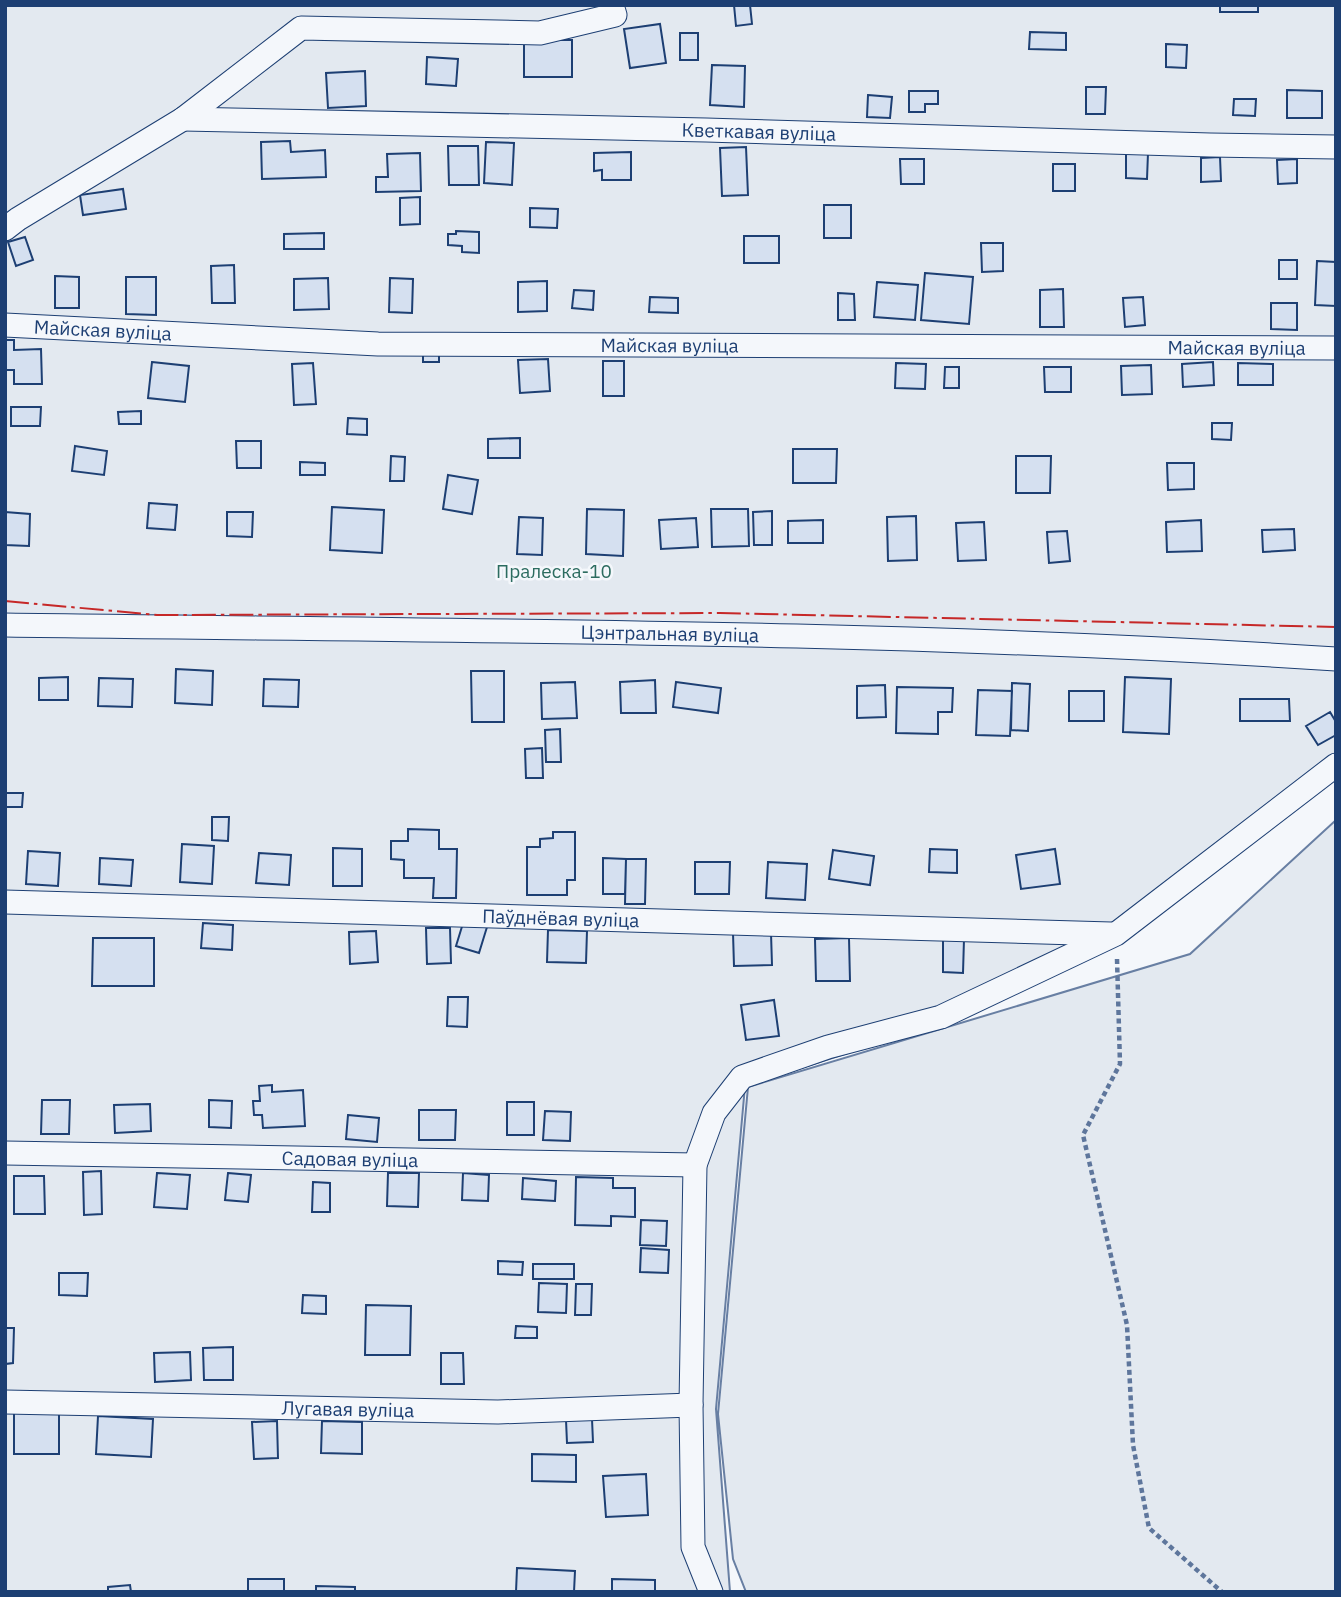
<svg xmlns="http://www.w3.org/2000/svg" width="1341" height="1597" font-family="'IBM Plex Sans',sans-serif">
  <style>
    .green { fill: #e3e9f0; stroke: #687fa3; stroke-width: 2 }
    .building { fill: #d5e0f0; stroke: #1d3f73; stroke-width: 2 }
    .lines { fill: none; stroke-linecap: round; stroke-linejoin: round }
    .minor-casing { stroke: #1d3f73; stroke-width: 25 }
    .path { stroke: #5e769c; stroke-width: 4.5; stroke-dasharray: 5 3.5; stroke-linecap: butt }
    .minor { stroke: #f4f7fb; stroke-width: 23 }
    .power { stroke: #c62828; stroke-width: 2; stroke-dasharray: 24 5 3.5 5; stroke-linecap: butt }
    .labels { text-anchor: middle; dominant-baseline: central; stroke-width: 5; stroke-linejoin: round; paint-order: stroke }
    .street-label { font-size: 19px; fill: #1d3f73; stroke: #f4f7fb }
    .park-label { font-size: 19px; fill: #2c6c60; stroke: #f4f7fb }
  </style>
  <rect width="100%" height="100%" fill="#f4f7fb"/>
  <path class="green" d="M5 5H1336V774L1128 938 942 1023 745 1086 716 1409 730 1592H5Z
    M1336 820V1592H746L733 1559 718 1414 748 1087 1190 954Z"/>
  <path class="building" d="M734 5H750L752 24 736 26Z
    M1220 5H1258V12H1220Z
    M660 24 666 63 630 68 624 29Z
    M1030 32 1066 33V50L1029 49Z
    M680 33H698V60H680Z
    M524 40H572V77H524Z
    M1166 44 1187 45 1186 68 1166 67Z
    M427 57 458 59 456 86 426 84Z
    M712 65 745 66 744 107 710 105Z
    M365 71 366 106 328 108 326 73Z
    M1086 87H1106L1105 114H1086Z
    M1287 90 1322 91V118H1287Z
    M909 91H938V104H925V112H909Z
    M868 95 892 97 890 118 867 117Z
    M1234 99H1256L1255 116 1233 115Z
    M290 141 291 152 325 150 326 177 262 179 261 142Z
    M486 142 514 143 512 185 484 183Z
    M448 146H478L479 185H449Z
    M746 147 748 195 722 196 720 148Z
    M631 152V180H602V170L594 171V153Z
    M1126 152 1148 153 1147 179 1126 178Z
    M420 153 421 191 376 192V177H388L387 154Z
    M1220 157 1221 181 1201 182V158Z
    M900 159H924V184H901Z
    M1297 159V183L1278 184 1277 160Z
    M1053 164H1075V191H1053Z
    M123 189 126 209 83 215 80 195Z
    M420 197V224L400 225V198Z
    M824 205H851V238H824Z
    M530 208 558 209 557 228 530 227Z
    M456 231 479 232V253L462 252V246L448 245V234H456Z
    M324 233V249H284V234Z
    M744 236H779V263H744Z
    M25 237 33 260 16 266 8 242Z
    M981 243H1003V271L982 272Z
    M1279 260H1297V279H1279Z
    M1317 261 1336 262V306L1315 305Z
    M234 265 235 303H212L211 266Z
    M925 273 973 277 969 324 921 320Z
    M55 276 79 277V308H55Z
    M126 277H156V315L126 314Z
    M328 278 329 309 294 310V279Z
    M390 278 413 279 412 313 389 312Z
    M547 281V311L518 312V282Z
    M877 282 918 285 915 320 874 317Z
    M1063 289 1064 327H1040V290Z
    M574 290 594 291 593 310 572 308Z
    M838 293 854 294 855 320H838Z
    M650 297 678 298V313L649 312Z
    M1143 297 1145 325 1125 327 1123 298Z
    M1271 303H1297V330L1271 329Z
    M5 340H14V350L41 349 42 384H14V370H5Z
    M439 351V362H423V352Z
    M548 359 550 391 520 393 518 360Z
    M603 361H624V396H603Z
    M152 362 189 366 185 402 148 398Z
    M1213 362 1214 385 1183 387 1182 364Z
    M313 363 316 404 294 405 292 364Z
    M896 363 926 364 925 389 895 388Z
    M1238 363 1273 364V385H1238Z
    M1151 365 1152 394 1122 395 1121 366Z
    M945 367H959V388H944Z
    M1044 367H1071V392H1045Z
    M11 407H41L40 426H11Z
    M141 411V424H119L118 412Z
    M348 418 367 419V435L347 434Z
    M1212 423H1232L1231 440 1212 439Z
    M520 438V458H488V439Z
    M236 441H261V468H237Z
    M75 446 107 451 104 475 72 471Z
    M793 449H837L836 483H793Z
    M391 456 405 457 404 481H390Z
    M1016 456H1051L1050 493H1016Z
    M300 462 325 463V475H300Z
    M1167 463H1194V489L1168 490Z
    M448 475 478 480 472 514 443 509Z
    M149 503 177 505 175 530 147 528Z
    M332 507 384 510 382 553 330 550Z
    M587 509 624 510 623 556 586 554Z
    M711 509H748L749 546 712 547Z
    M772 511V545H754L753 512Z
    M5 512 30 514 29 546 5 545Z
    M227 512H253L252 537 227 536Z
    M916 516 917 560 888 561 887 517Z
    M519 517 543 518 542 555 517 554Z
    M696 518 698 547 661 549 659 520Z
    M823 520V543H788V521Z
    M1201 520 1202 551 1167 552 1166 522Z
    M984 522 986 560 958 561 956 523Z
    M1294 529 1295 550 1263 552 1262 530Z
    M1067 531 1070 561 1049 563 1047 532Z
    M176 669 213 671 212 705 175 703Z
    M471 671H504V722H472Z
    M68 677V700H39V678Z
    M1125 677 1171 679 1169 734 1123 732Z
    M99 678 133 679 132 707 98 706Z
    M264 679 299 680 298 707 263 706Z
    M655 680 656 713H621L620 682Z
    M575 682 577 718 542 719 541 683Z
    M676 682 721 688 718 713 673 707Z
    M1012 683 1030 684 1028 731 1011 730Z
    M885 685 886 717 857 718V686Z
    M897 687 953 688 952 712H938V734L896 733Z
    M978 690 1012 691 1010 736 976 735Z
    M1069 691H1104V721H1069Z
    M1240 699H1289L1290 721H1240Z
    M1330 712 1336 722V735L1318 745 1306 726Z
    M560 729 561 762H546L545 730Z
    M542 748 543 778H526L525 749Z
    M6 793H23L22 807H5Z
    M212 817H229L228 841 212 840Z
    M408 829 439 830V849H457L456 898H433L434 878H404V860L391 859V841H408Z
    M553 832H575V880H567V895H527V847H540V839L553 838Z
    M182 844 214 846 212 884 180 882Z
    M333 848 362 849V886H333Z
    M930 849 957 850V873L929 872Z
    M1055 849 1060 884 1021 889 1016 855Z
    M833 850 874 856 870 885 829 879Z
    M28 851 60 853 58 886 26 884Z
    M259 853 291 855 289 885 256 883Z
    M100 858 133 860 131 886 99 884Z
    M603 858 626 859 625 894H603Z
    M626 859H646L645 904H625Z
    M695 862H730L729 894H695Z
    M768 862 807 864 805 900 766 898Z
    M464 920 487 927 479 953 456 946Z
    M203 923 233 925 232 950 201 948Z
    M426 928H450L451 963 427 964Z
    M548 930 587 931 586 963 547 962Z
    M376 931 378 962 350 964 349 932Z
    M733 933H771L772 965 734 966Z
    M93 938H154V986H92Z
    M849 938 850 981H816L815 939Z
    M943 938 964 939 963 973 943 972Z
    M448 997H468L467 1027 447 1026Z
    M774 1000 779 1036 746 1040 741 1005Z
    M272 1085V1092L303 1090 305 1126 263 1128 262 1115H254L253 1101H260L259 1086Z
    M42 1100H70L69 1134H41Z
    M209 1100 232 1101 231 1128 209 1127Z
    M507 1102H534V1135H507Z
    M150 1104 151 1131 115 1133 114 1105Z
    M419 1110H456L455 1140H419Z
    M545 1111 571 1112 570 1141 543 1140Z
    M348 1115 379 1118 377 1142 346 1139Z
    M101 1171 102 1214 84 1215 83 1172Z
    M157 1173 190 1175 187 1209 154 1207Z
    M228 1173 251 1175 248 1202 225 1200Z
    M388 1173H419L418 1207 387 1206Z
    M463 1173 489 1175 488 1201 462 1200Z
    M14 1176H44L45 1214H14Z
    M576 1177 613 1178V1188H635V1217L611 1216V1226L575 1225Z
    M523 1178 556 1181 555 1201 522 1199Z
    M313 1182 330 1183V1212H312Z
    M641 1220 667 1221 666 1246 640 1245Z
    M641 1248 669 1250 668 1273 640 1272Z
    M498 1261 523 1262 522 1275 498 1274Z
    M533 1264H574V1279H533Z
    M59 1273H88L87 1296 59 1295Z
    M539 1283 567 1284 566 1313 538 1312Z
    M576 1284H592L591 1315H575Z
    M303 1295 326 1296V1314L302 1313Z
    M366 1305 411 1306 410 1355H365Z
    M516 1326 537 1327V1338H515Z
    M5 1328H14L13 1363 5 1364Z
    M233 1347V1380H204L203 1348Z
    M190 1352 191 1380 155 1382 154 1353Z
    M441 1353H463L464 1384H441Z
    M14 1413H59V1454H14Z
    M98 1416 153 1419 151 1457 96 1454Z
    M592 1419 593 1442 567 1443 566 1420Z
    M277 1421 278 1458 254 1459 252 1422Z
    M322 1421 362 1422V1454L321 1453Z
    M532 1454 576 1455V1482L532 1481Z
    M646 1474 648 1515 606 1517 603 1476Z
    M517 1568 575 1571 574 1592H516Z
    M248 1579H284V1592H248Z
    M612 1579 655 1580V1592H612Z
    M130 1585 131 1592H108V1587Z
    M316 1586 355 1587V1592H316Z"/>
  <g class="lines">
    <defs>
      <g id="minor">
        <path id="s1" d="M183 119 706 130 1210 145 1336 147"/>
        <path d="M5 229 18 219 183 119 301 28 540 33 615 15 612 5"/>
        <path id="s2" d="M5 325 378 344 1336 348"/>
        <path id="s3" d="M5 625C449 631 893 630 1336 659"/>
        <path id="s4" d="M5 902 1111 934"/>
        <path id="s5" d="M5 1153 695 1165"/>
        <path id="s6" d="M5 1402 498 1412 691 1405"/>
        <path d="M711 1592 693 1547 691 1405 695 1165 714 1113 742 1077 828 1047 941 1017 1116 934 1336 765"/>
      </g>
    </defs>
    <use href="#minor" class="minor-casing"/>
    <path class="path" d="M1117 959 1120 1064 1083 1135 1127 1325 1133 1445 1149 1528 1222 1592"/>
    <use href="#minor" class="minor"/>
    <path class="power" d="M5 601 157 615 720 613 1336 627"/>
  </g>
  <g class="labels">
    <g class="street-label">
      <text stroke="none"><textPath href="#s1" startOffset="576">Кветкавая вуліца</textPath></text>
      <text stroke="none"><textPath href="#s2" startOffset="98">Майская вуліца</textPath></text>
      <text stroke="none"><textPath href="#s2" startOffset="665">Майская вуліца</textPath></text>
      <text stroke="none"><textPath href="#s2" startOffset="1232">Майская вуліца</textPath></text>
      <text stroke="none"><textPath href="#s3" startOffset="665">Цэнтральная вуліца</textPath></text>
      <text stroke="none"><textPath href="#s4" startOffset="556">Паўднёвая вуліца</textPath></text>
      <text stroke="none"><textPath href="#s5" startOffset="345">Садовая вуліца</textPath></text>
      <text stroke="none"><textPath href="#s6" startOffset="343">Лугавая вуліца</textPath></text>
    </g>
    <g class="park-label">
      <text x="554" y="571">Пралеска-10</text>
    </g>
  </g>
  <rect width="1341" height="1597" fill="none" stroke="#1d3f73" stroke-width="14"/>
</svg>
